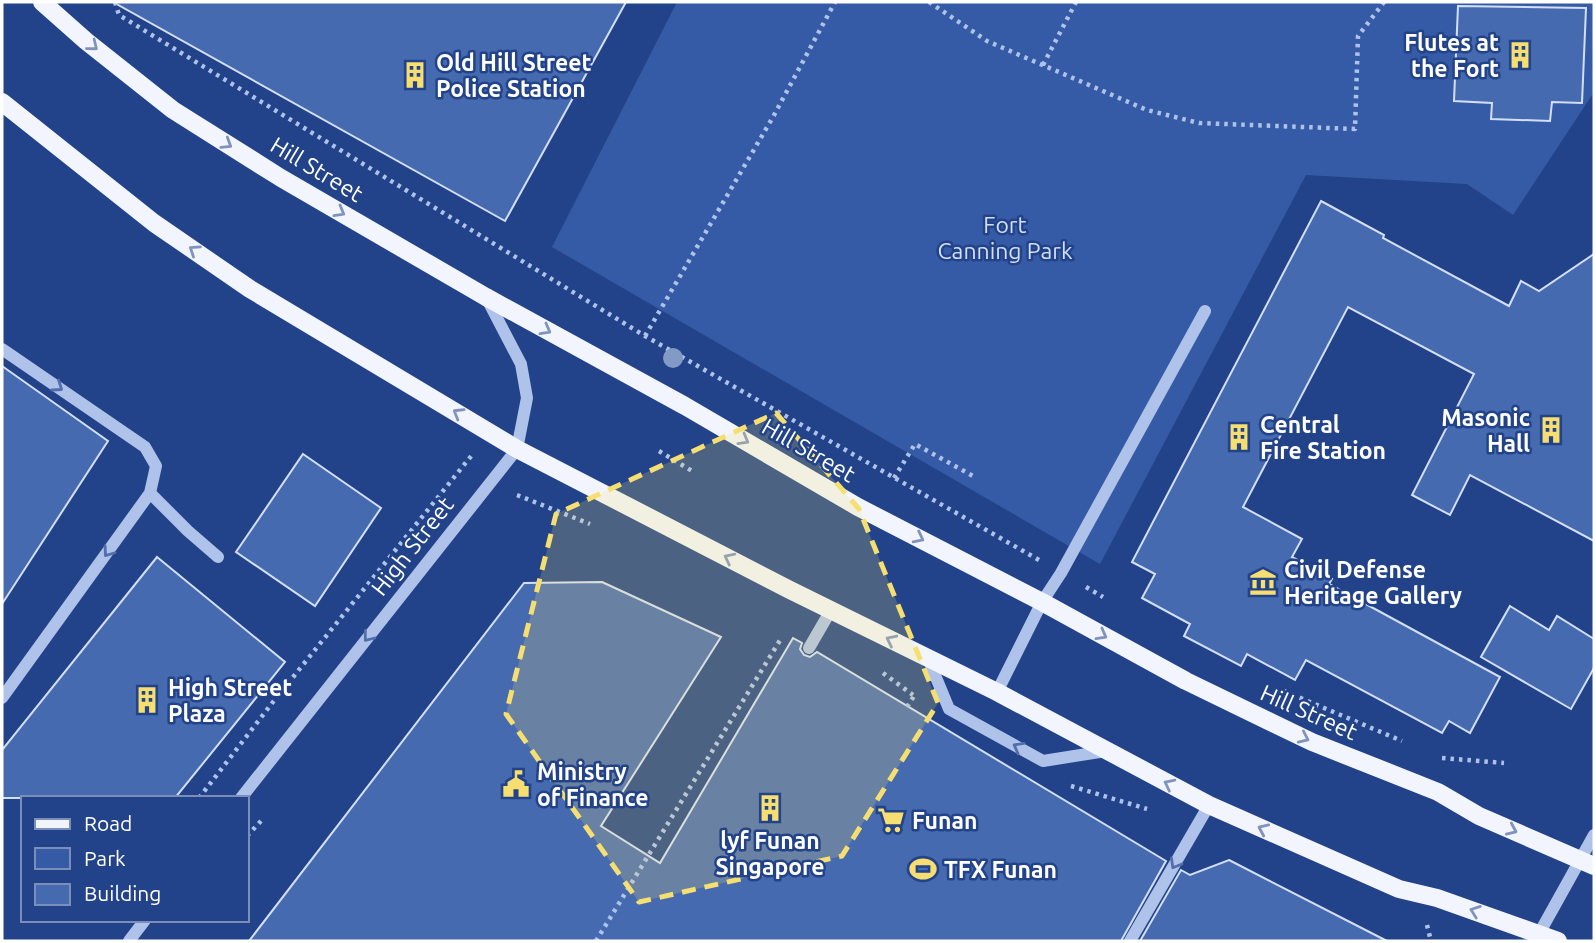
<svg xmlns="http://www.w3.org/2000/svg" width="1596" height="943" font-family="Ubuntu,sans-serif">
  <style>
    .green { fill: #365ba6 }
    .building { fill: #466aaf; stroke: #d3dff8; stroke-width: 2 }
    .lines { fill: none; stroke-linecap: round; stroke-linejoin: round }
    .path { stroke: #aec2ea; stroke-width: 4.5; stroke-dasharray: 3.5 5; stroke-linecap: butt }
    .minor { stroke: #aec2ea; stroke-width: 12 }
    .major { stroke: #f2f5fe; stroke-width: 18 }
    .tree { fill: #8399c6 }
    .oneway { stroke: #8093be }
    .oneway2 { stroke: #536fab }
    .marked { fill: #f6df70; fill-opacity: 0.2; stroke: #f6df70; stroke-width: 5; stroke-dasharray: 14 9; stroke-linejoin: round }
    .labels { text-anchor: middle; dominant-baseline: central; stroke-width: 5; stroke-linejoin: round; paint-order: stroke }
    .poi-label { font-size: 23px; font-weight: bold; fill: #fff; stroke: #224389; text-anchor: start }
    .street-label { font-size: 23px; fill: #fff; stroke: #224389 }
    .park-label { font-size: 23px; fill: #d3dff8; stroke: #224389 }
  </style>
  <rect width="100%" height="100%" fill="#224389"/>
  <path class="green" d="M677 2H1594V92L1513 215 1467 184 1306 175 1100 564 552 247Z"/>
  <path class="building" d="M113 2H626L505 221Z
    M1458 6 1586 8 1582 103 1552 102 1550 121 1491 119 1492 103 1454 101Z
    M1321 201 1384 235 1383 238 1509 306 1521 281 1539 291 1594 254V541L1470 475 1450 515 1412 495 1474 374 1348 307 1243 507 1302 539 1292 557 1332 579 1329 584 1500 677 1470 733 1449 721 1442 733 1306 660 1295 680 1247 654 1241 666 1184 636 1190 624 1142 598 1155 574 1132 562Z
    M2 366 108 441 2 604Z
    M303 454 381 508 315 606 236 552Z
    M157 557 285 662 175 798H2V750Z
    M602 582 721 637 601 826 660 863 793 638 802 643 800 649 804 655 810 657 817 652 1166 861 1121 941H249L524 583Z
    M1510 606 1549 630 1557 616 1594 639V668L1571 709 1481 657Z
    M1229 860 1387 941H1140L1181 870 1190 875Z"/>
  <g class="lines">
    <path class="path" d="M115 2 119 15 645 336 1039 560
      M929 2 987 41 1147 110 1199 123 1355 129 1358 36 1384 2
      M1043 65 1076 2
      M645 336 773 117 835 2
      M659 451 692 471
      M894 478 915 444 973 476
      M517 495 590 524
      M1086 587 1103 597
      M883 673 913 695
      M1284 691 1402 741
      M907 707 914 696
      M1442 758 1504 763
      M1071 786 1147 809
      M199 798 273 702 472 455
      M247 836 261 821
      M1427 925 1431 941
      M596 941 782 637"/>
    <path class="minor" d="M2 349 145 447 156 466 150 493 2 698
      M150 493 188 531 218 557
      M809 648 831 610
      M928 658 949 709 1043 761 1106 751
      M997 692 1042 602 1061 573 1205 311
      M241 798 517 449 527 398 521 364 486 297
      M129 941 145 920
      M1130 941 1209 805
      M1535 941 1594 835"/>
    <path class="major" d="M42 2 86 41 173 110 281 178 486 297 685 406 858 507 1042 602 1186 681 1312 742 1438 792 1479 816 1594 866
      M2 102 154 223 250 289 517 449 790 590 997 692 1209 805 1399 889 1437 898 1558 941"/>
  </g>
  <circle class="tree" cx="673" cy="358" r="10"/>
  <defs><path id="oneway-chevron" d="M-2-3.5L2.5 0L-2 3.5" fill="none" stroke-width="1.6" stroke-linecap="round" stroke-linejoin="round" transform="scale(1.75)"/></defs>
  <g class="oneway">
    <use href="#oneway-chevron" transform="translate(93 46) rotate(39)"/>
    <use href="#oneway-chevron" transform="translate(227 144) rotate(32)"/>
    <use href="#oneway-chevron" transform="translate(340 212) rotate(30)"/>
    <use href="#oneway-chevron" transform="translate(194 250) rotate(-146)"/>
    <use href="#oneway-chevron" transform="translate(546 330) rotate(29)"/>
    <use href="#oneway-chevron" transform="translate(458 413) rotate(-149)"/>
    <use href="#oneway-chevron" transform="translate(744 440) rotate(30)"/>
    <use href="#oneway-chevron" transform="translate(919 538) rotate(27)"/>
    <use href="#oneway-chevron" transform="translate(729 558) rotate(-153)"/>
    <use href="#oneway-chevron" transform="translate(1102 635) rotate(29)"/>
    <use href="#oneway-chevron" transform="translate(891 640) rotate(-154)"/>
    <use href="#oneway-chevron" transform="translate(1304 738) rotate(25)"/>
    <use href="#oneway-chevron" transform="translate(1169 784) rotate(-153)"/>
    <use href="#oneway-chevron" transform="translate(1263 829) rotate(-156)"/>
    <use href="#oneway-chevron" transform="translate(1512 830) rotate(24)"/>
    <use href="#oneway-chevron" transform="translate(1475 911) rotate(-160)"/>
  </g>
  <g class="oneway2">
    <use href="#oneway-chevron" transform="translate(58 387) rotate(35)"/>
    <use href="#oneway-chevron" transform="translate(108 552) rotate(126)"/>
    <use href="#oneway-chevron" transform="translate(368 637) rotate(128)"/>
    <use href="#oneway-chevron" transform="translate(1018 747) rotate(-151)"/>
    <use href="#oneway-chevron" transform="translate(1175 864) rotate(120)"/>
  </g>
  <path class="marked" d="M776 413 859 509 938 703 842 856 639 902 506 714 556 514Z"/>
  <defs>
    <symbol id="building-bare" viewBox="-9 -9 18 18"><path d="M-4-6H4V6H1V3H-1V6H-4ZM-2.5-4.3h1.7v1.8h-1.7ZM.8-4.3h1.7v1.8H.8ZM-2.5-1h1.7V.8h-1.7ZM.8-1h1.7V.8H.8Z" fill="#f6df70" stroke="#224389" stroke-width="2.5" paint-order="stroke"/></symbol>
    <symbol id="museum-bare" viewBox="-9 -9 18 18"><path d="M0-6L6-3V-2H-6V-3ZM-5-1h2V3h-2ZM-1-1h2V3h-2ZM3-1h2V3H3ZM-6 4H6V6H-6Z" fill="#f6df70" stroke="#224389" stroke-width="2.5" paint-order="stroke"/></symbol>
    <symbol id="civic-bare" viewBox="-9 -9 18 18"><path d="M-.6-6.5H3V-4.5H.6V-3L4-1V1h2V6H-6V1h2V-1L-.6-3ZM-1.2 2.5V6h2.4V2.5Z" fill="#f6df70" stroke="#224389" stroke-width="2.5" paint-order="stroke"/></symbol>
    <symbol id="supermarket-bare" viewBox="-9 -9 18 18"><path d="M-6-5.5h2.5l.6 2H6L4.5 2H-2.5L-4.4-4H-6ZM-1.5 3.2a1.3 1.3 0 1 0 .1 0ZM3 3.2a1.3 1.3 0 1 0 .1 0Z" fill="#f6df70" stroke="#224389" stroke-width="2.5" paint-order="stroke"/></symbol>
    <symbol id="stadium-bare" viewBox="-9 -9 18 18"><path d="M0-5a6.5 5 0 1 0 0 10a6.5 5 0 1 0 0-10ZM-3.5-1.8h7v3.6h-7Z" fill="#f6df70" stroke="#224389" stroke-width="2.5" paint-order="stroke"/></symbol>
  </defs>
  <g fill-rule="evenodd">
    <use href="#building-bare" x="1501" y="36" width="38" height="38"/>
    <use href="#building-bare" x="396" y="56" width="38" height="38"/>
    <use href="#building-bare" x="1532" y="411" width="38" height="38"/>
    <use href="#building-bare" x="1220" y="418" width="38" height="38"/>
    <use href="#museum-bare" x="1244" y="563" width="38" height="38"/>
    <use href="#building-bare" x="128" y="681" width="38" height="38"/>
    <use href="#civic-bare" x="497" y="765" width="38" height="38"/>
    <use href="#building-bare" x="751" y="789" width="38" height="38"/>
    <use href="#supermarket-bare" x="872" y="801" width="38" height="38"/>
    <use href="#stadium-bare" x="904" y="850" width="38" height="38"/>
  </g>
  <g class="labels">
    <g class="poi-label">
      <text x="1499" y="42" text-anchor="end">Flutes at<tspan x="1499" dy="26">the Fort</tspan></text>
      <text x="436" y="62">Old Hill Street<tspan x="436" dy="26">Police Station</tspan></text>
      <text x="1530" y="417" text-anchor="end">Masonic<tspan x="1530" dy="26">Hall</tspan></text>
      <text x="1260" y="424">Central<tspan x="1260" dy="26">Fire Station</tspan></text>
      <text x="1284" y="569">Civil Defense<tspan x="1284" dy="26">Heritage Gallery</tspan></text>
      <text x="168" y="687">High Street<tspan x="168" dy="26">Plaza</tspan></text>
      <text x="537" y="771">Ministry<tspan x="537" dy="26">of Finance</tspan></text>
      <text x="912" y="820">Funan</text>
      <text x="770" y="840" text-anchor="middle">lyf Funan<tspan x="770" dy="26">Singapore</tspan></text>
      <text x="944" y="869">TFX Funan</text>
    </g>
    <g class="street-label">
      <text transform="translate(317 169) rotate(31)">Hill Street</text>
      <text transform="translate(809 450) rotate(30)">Hill Street</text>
      <text transform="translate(412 546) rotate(-52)">High Street</text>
      <text transform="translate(1309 712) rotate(24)">Hill Street</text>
    </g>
    <g class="park-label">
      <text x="1005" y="224">Fort<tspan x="1005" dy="26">Canning Park</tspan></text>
    </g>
  </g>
  <rect width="1596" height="943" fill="none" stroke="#ffffff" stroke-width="7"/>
  <rect x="21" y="796" width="228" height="126" fill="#224389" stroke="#7a8eb8" stroke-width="2"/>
  <rect x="35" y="819" width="35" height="10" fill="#f2f5fe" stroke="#7a8eb8" stroke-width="2"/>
  <text x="84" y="831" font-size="21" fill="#ffffff">Road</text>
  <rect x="35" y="848" width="35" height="21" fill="#365ba6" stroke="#7a8eb8" stroke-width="2"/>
  <text x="84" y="866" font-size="21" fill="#ffffff">Park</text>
  <rect x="35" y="884" width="35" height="21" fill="#466aaf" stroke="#7a8eb8" stroke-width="2"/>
  <text x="84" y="901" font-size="21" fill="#ffffff">Building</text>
</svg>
